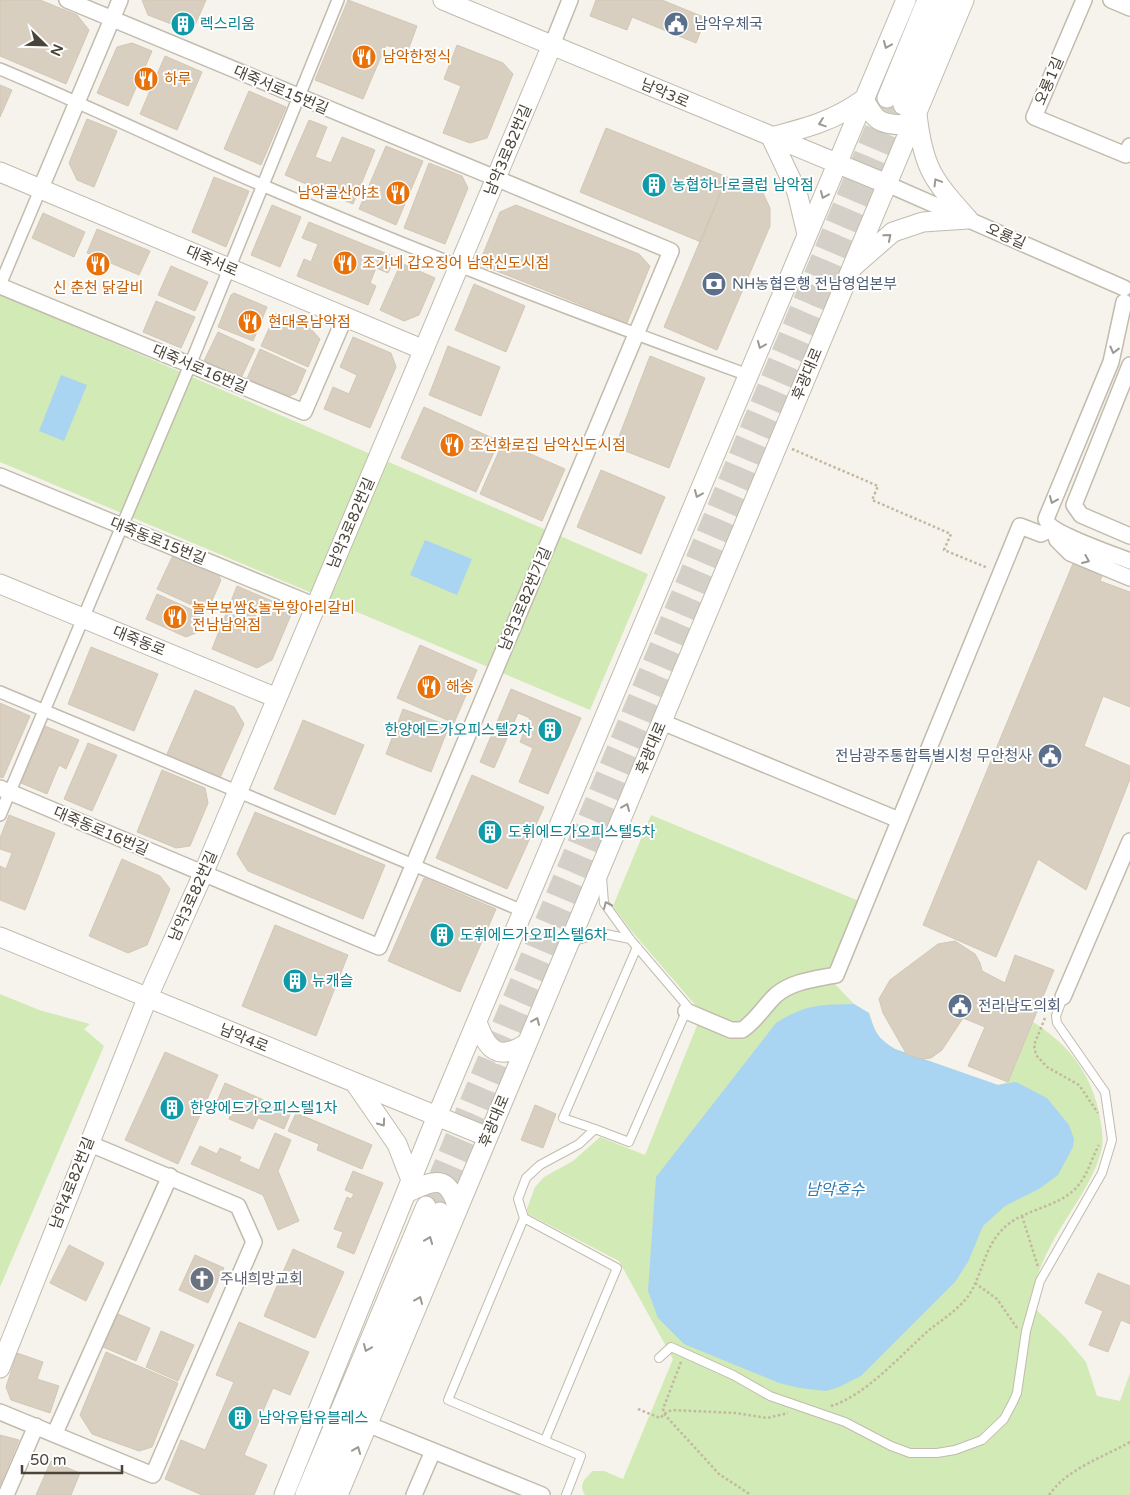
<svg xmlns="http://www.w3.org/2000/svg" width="1130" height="1495" font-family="'Varela Round','Noto Sans KR',sans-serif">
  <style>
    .green { fill: #d2eab5 }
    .water { fill: #a9d4f2 }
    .building { fill: #d8cfc1; stroke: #d3c7b4 }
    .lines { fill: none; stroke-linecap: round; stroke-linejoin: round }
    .tertiary-tunnel { stroke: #d4d0c8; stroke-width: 19; stroke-dasharray: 19 9; stroke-linecap: butt }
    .service-casing { stroke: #c2bbae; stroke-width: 10 }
    .pedestrian-casing { stroke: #c2bbae; stroke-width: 14 }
    .minor-casing { stroke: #c2bbae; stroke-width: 18 }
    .tertiary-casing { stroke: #c2bbae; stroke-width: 21 }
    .path { stroke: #c4b79f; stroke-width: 2.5; stroke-dasharray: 2.5 2.5; stroke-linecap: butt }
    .service { stroke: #fff; stroke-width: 8 }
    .pedestrian { stroke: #fff; stroke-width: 11 }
    .minor { stroke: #fff; stroke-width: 15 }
    .tertiary { stroke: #fff; stroke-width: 19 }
    .oneway { stroke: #9c9892 }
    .labels { text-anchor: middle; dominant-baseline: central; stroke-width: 4; stroke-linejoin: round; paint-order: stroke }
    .culture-label { font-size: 15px; fill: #0d838f; stroke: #fff; text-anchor: start }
    .service-label { font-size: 15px; fill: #4e5e75; stroke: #fff; text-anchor: start }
    .food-label { font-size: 15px; fill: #c56008; stroke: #fff; text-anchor: start }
    .street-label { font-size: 15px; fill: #4b4439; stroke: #fff }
    .worship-label { font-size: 15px; fill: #5b616d; stroke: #fff; text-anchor: start }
    .water-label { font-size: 16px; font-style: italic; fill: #2e7ab2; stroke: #fff }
  </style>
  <rect width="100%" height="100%" fill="#f6f3ec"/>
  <path class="green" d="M0 294 648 574 590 710 0 462Z
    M651 815 859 901 831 980 854 1004 869 1013C875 1032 877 1038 895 1049L998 1085 1008 1082 1033 1022C1069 1044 1093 1076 1100 1118 1102 1128 1104 1142 1101 1152 1091 1187 1065 1217 1049 1249 1040 1266 1034 1285 1029 1303L1064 1336 1086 1362 1097 1396 1120 1401 1130 1373V1495H585C578 1485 585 1478 593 1471H604L623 1479 673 1359 619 1261 528 1214 527 1209 535 1187 544 1177 573 1161 600 1137 645 1155 702 1013 629 928 613 906Z
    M0 994 39 1010 90 1024 84 1029 104 1046 0 1287Z"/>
  <path class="water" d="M61 375 87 385 64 441 39 431Z
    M425 540 472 559 457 595 410 575Z
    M854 1004 869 1013C875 1032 877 1038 895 1049L998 1085 1016 1082 1047 1098 1069 1125 1074 1139 1073 1147 1058 1175 1039 1189 1005 1206 983 1226 968 1262 955 1282 861 1376 839 1387 826 1391 800 1388 779 1383 684 1344 658 1318 648 1291 656 1177 776 1023C806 1004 820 1005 854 1004Z"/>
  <path class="building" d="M0 0H40L77 15 89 30 66 84 0 56Z
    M142 0H206L192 32 148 15Z
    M348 0 417 26 407 53 386 45 363 99 315 80Z
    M596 0H662L706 18 696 43 632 17 627 30 590 16Z
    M132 43 152 51 128 106 97 93 117 47Z
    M457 45 503 63 513 74 487 138 470 143 443 133 461 86 444 79Z
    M165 56 202 72 177 130 140 114Z
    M0 85 12 90 0 117Z
    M249 91 286 107 261 165 224 149Z
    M87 119 117 131 94 187 77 180 69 163Z
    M309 120 327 127 315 157 331 163 342 137 375 150 353 204 285 175Z
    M606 128 727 177 701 242 580 192Z
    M386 146 423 161 396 225 359 209Z
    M429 163 462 176 468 188 445 244 404 228Z
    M214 177 249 191 226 247 192 232Z
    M727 177 762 191 770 208V226L717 350 664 327Z
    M272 205 301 217 280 267 251 255Z
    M516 205 639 254 650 266 627 323 479 264 500 212Z
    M43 213 85 232 74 257 32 238Z
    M309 222 395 257 388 273 376 268 370 283 376 286 368 305 297 276 304 259 311 262 318 244 302 238Z
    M97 229 150 251 139 275 87 253Z
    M401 263 435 278 419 315 404 321 380 310Z
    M171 266 208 282 195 311 158 295Z
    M474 284 525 306 506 352 455 330Z
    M234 293 267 307 253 341 218 327 231 295Z
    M156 301 195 317 181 348 143 332Z
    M276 313 311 329 320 339 308 367 261 346Z
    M218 332 255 349 241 378 204 361Z
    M353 337 391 353 396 367 370 428 324 409 333 387 349 394 357 375 340 367Z
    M448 346 500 367 481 416 429 395Z
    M260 349 306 370 296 393 286 398 246 381Z
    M650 356 705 378 669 468 615 447Z
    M424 407 499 441 476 492 401 458Z
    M503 442 565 469 542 521 480 494Z
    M601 470 665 497 641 554 577 527Z
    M1079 549 1108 562 1100 581 1130 592V707L1103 696 1084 746 1130 766V779L1086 890 1038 859 996 957 923 925Z
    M175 551 215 569 221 580 207 612 157 589Z
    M237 586 293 610 272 660 257 668 212 649Z
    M157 594 204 615 196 633 186 637 146 619Z
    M420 645 477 670 454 723 397 698Z
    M91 647 158 674 134 731 68 704Z
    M511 689 581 718 548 794 519 782 533 748 520 742 530 718 518 713 494 768 480 762Z
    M195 690 234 707 244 724 220 778 167 754Z
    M0 703 30 716 3 778 0 777Z
    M403 709 449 726 431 772 386 754Z
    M303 720 364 745 335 815 274 789Z
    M45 726 79 740 66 769 59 765 47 794 21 783Z
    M88 743 117 755 92 811 64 799Z
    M162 770 205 788 208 803 190 846 176 848 137 832Z
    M472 775 544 807 507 889 436 858Z
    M255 812 385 865 363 919 248 871 237 854Z
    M9 815 55 833 25 910 0 900V866L6 869 12 853 0 849V838Z
    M122 859 160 876 170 889 147 945 128 953 89 936Z
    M424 878 496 909 460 992 388 961Z
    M275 925 348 955 316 1036 242 1006Z
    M955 941 975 954 980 963 982 971 1005 983 1015 955 1054 970 1008 1082 968 1066 985 1027 963 1018 942 1050 931 1058 922 1059 907 1055 883 1013 879 999 890 980 938 944Z
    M165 1052 218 1075 178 1164 125 1140Z
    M225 1083 291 1112 284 1129 258 1118 253 1129 229 1119 232 1111 216 1104Z
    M535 1105 556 1114 543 1148 521 1140Z
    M296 1113 372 1145 362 1169 317 1150 319 1144 288 1131Z
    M275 1133 291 1140 278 1171 299 1221 278 1230 263 1195 191 1164 200 1146 217 1154 220 1148 241 1157 239 1161 259 1170Z
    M353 1171 383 1183 354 1254 337 1247 343 1232 334 1229 347 1197 351 1199 354 1194 345 1190Z
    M69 1245 104 1263 86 1301 50 1283Z
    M293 1249 344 1272 315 1338 264 1316Z
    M195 1255 224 1268 208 1303 179 1290Z
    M1098 1273 1130 1286V1324L1121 1320 1108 1352 1089 1345 1103 1311 1085 1303Z
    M118 1314 150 1328 136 1361 103 1347Z
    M239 1322 309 1352 290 1395 273 1388 244 1455 267 1465 254 1495H202L165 1479 181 1440 205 1450 234 1382 216 1375Z
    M161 1331 194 1345 178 1381 146 1367Z
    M106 1352 178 1383 152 1447 139 1451 92 1434 80 1415Z
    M17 1353 43 1362 37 1379 59 1386 50 1413 11 1400 6 1387Z
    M0 1435 19 1440 0 1485Z
    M51 1461 80 1473 71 1495H36Z"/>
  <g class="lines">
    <path class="tertiary-tunnel" d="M426 1206 887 98
      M440 1212 903 105"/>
    <defs>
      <path id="service" d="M571 942 601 933 630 939
        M595 1129 563 1118 637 947
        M524 1218 448 1400 581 1456 566 1495
        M659 1358 671 1347 733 1375 770 1396 845 1422 891 1446 910 1453H937L955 1450 982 1440 1004 1419 1013 1402 1017 1393 1026 1331 1040 1281 1102 1173 1112 1140 1105 1092 1057 1023 1056 1016 1063 997
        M545 1440 617 1268 524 1218 518 1199 526 1178 540 1165 579 1144 595 1129 629 1142 688 1007 630 939 604 903 602 877"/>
      <path id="pedestrian" d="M0 69C89 106 175 148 264 186 423 254 585 316 748 375
        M0 285 40 190
        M0 692 523 911
        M0 815 190 365 338 0"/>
      <path id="minor" d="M1084 0 1034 117 1126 155 1130 146
        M1111 0 1130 8
        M552 45 570 0
        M887 184 1124 288
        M40 190 120 0
        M0 286 304 412 345 317
        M1124 302 1111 362 1046 519C1049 533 1115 555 1130 561
        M1130 365 1074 505 1081 515 1130 536
        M0 476 316 606
        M662 722 899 820
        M0 788 379 947 671 251 67 0
        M1063 997 1130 841
        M686 1011 731 1030H742C756 1021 764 1006 776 995 792 981 816 979 836 975L1020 526 1041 534 1053 528 1057 540 1070 553 1130 578
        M0 1412 153 1475 254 1242 238 1206 88 1143
        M367 1424 542 1495
        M55 1433 170 1176
        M6 1495 36 1426
        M414 1495 433 1451"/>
      <path id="tertiary" d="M443 0 887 184
        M887 98 927 0
        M903 105 946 0
        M917 114C923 168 933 180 968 219
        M0 172 424 350
        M807 234 797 192 771 137C806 128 834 121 864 99 875 121 879 124 903 125L917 112
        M854 266 893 232 923 222 968 219
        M0 584 277 698
        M0 937 488 1137
        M477 1022C487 1050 498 1062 527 1043
        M355 1083 397 1144 411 1180
        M406 1193C435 1179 448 1174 458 1209
        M0 1368 147 999 203 874 552 45
        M284 1495 437 1116 906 0
        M305 1495 426 1206
        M323 1495 440 1212
        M338 1495 964 0"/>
    </defs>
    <use href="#service" class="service-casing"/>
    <use href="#pedestrian" class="pedestrian-casing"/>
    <use href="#minor" class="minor-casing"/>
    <use href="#tertiary" class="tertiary-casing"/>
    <path class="path" d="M792 449 878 486 872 500 951 534 944 550 988 568
      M1045 1018 1034 1045 1036 1055 1047 1067 1079 1085 1098 1113
      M1022 1216 1038 1267
      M975 1283 997 1299 1017 1328
      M681 1362 663 1409 665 1415 719 1474 751 1495
      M831 1406C865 1396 902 1354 929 1330 942 1320 959 1309 969 1295 982 1275 984 1249 1001 1231 1020 1209 1056 1209 1076 1188 1088 1175 1091 1159 1099 1145
      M638 1409 660 1418 667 1412 672 1410 736 1413 767 1418 788 1413
      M1049 1495C1068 1468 1102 1458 1130 1442"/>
    <use href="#service" class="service"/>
    <use href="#pedestrian" class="pedestrian"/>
    <use href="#minor" class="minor"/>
    <use href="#tertiary" class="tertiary"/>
  </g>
  <defs><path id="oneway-chevron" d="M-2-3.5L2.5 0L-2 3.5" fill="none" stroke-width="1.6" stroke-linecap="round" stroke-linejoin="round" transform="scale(1.25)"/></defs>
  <g class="oneway">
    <use href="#oneway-chevron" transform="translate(887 45) rotate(113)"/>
    <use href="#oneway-chevron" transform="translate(822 123) rotate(161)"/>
    <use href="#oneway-chevron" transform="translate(937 182) rotate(-121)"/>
    <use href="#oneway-chevron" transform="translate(824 195) rotate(113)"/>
    <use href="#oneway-chevron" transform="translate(888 237) rotate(-40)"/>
    <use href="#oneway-chevron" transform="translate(761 345) rotate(113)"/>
    <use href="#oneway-chevron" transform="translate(1114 350) rotate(104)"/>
    <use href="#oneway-chevron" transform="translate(698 494) rotate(113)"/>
    <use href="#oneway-chevron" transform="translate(1053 500) rotate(113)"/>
    <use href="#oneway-chevron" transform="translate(1086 560) rotate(23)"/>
    <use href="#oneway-chevron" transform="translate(626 807) rotate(-67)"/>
    <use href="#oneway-chevron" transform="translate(607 905) rotate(-114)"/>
    <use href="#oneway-chevron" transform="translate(536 1021) rotate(-67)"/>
    <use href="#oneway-chevron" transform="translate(382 1123) rotate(55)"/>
    <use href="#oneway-chevron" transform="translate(429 1240) rotate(-68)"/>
    <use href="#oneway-chevron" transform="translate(419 1300) rotate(-67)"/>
    <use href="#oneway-chevron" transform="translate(367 1348) rotate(113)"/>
    <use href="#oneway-chevron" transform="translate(357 1450) rotate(-68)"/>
  </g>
  <defs>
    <symbol id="building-disc" viewBox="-11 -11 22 22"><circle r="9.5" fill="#0f9aa8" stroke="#fff"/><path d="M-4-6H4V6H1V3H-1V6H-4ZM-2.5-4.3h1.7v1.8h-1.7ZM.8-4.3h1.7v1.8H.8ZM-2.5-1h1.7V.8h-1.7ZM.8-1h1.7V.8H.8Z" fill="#fff"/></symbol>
    <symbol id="civic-disc" viewBox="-11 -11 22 22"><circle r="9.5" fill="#5c6f8a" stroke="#fff"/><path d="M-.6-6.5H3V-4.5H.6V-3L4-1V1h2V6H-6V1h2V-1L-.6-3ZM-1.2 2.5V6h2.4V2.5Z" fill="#fff"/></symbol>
    <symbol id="restaurant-disc" viewBox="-11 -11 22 22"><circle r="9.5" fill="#e8710a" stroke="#fff"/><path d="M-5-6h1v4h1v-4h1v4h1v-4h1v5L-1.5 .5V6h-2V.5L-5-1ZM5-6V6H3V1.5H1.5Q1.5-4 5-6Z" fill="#fff"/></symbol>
    <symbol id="bank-disc" viewBox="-11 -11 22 22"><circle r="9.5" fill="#5c6f8a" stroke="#fff"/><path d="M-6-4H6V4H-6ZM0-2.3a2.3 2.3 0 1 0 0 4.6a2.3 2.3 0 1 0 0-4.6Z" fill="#fff"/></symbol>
    <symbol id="church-disc" viewBox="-11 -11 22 22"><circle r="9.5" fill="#6b7280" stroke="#fff"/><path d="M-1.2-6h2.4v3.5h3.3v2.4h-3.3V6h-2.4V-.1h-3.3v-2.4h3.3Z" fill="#fff"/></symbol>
  </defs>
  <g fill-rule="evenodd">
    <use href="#building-disc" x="169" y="10" width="28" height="28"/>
    <use href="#civic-disc" x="662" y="10" width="28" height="28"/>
    <use href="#restaurant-disc" x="350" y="43" width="28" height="28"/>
    <use href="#restaurant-disc" x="132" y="65" width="28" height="28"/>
    <use href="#building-disc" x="640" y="171" width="28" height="28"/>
    <use href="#restaurant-disc" x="384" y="179" width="28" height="28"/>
    <use href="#restaurant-disc" x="331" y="249" width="28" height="28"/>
    <use href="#restaurant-disc" x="84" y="250" width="28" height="28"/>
    <use href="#bank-disc" x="700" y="270" width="28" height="28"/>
    <use href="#restaurant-disc" x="236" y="308" width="28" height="28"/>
    <use href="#restaurant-disc" x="438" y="431" width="28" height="28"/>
    <use href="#restaurant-disc" x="161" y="603" width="28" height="28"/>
    <use href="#restaurant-disc" x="415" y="673" width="28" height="28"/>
    <use href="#building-disc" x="536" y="716" width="28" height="28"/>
    <use href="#civic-disc" x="1036" y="742" width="28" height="28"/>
    <use href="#building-disc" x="476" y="818" width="28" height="28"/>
    <use href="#building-disc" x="428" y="921" width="28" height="28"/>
    <use href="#building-disc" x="281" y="967" width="28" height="28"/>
    <use href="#civic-disc" x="946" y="992" width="28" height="28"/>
    <use href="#building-disc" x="158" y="1094" width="28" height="28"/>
    <use href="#church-disc" x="188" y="1265" width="28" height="28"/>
    <use href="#building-disc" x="226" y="1404" width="28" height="28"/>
  </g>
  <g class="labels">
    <g class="culture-label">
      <text x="200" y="24">렉스리움</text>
      <text x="672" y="185">농협하나로클럽 남악점</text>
      <text x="532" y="730" text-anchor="end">한양에드가오피스텔2차</text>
      <text x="508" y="832">도휘에드가오피스텔5차</text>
      <text x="460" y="935">도휘에드가오피스텔6차</text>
      <text x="312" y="981">뉴캐슬</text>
      <text x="190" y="1108">한양에드가오피스텔1차</text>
      <text x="258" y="1418">남악유탑유블레스</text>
    </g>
    <g class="service-label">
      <text x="694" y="24">남악우체국</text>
      <text x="732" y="284">NH농협은행 전남영업본부</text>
      <text x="1032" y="756" text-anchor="end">전남광주통합특별시청 무안청사</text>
      <text x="978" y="1006">전라남도의회</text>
    </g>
    <g class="food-label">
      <text x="382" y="57">남악한정식</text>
      <text x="164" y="79">하루</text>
      <text x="380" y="193" text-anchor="end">남악골산야초</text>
      <text x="362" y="263">조가네 갑오징어 남악신도시점</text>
      <text x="98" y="288" text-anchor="middle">신 춘천 닭갈비</text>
      <text x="268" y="322">현대옥남악점</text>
      <text x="470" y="445">조선화로집 남악신도시점</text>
      <text x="192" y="608">놀부보쌈&amp;놀부항아리갈비<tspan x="192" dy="17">전남남악점</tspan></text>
      <text x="446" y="687">해송</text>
    </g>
    <g class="street-label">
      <text transform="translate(1049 81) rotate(-67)">오룡1길</text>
      <text transform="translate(281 90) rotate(23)">대죽서로15번길</text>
      <text transform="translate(665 93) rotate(23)">남악3로</text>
      <text transform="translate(508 150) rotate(-67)">남악3로82번길</text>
      <text transform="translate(1006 236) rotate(24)">오룡길</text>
      <text transform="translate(212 261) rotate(23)">대죽서로</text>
      <text transform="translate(200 369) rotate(23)">대죽서로16번길</text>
      <text transform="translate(807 374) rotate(-67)">후광대로</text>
      <text transform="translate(351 523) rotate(-67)">남악3로82번길</text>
      <text transform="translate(158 541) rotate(22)">대죽동로15번길</text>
      <text transform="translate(525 599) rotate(-67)">남악3로82번가길</text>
      <text transform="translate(139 641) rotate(22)">대죽동로</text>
      <text transform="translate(651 748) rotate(-67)">후광대로</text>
      <text transform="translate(101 831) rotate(23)">대죽동로16번길</text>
      <text transform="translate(193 896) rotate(-66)">남악3로82번길</text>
      <text transform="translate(244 1038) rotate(22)">남악4로</text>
      <text transform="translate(494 1121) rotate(-67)">후광대로</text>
      <text transform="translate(72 1183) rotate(-69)">남악4로82번길</text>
    </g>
    <g class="worship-label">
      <text x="220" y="1279">주내희망교회</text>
    </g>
    <g class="water-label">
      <text x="835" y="1190">남악호수</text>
    </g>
  </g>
  <g transform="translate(45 45) rotate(113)" stroke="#ffffff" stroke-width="4" paint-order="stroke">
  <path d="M0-4L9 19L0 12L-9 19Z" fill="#4b4439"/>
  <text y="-8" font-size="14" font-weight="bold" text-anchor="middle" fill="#4b4439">N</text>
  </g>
  <path d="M22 1465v8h100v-8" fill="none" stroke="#4b4439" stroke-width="2.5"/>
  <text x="30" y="1465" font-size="15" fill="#4b4439" stroke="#ffffff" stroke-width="4" paint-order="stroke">50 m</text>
</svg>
